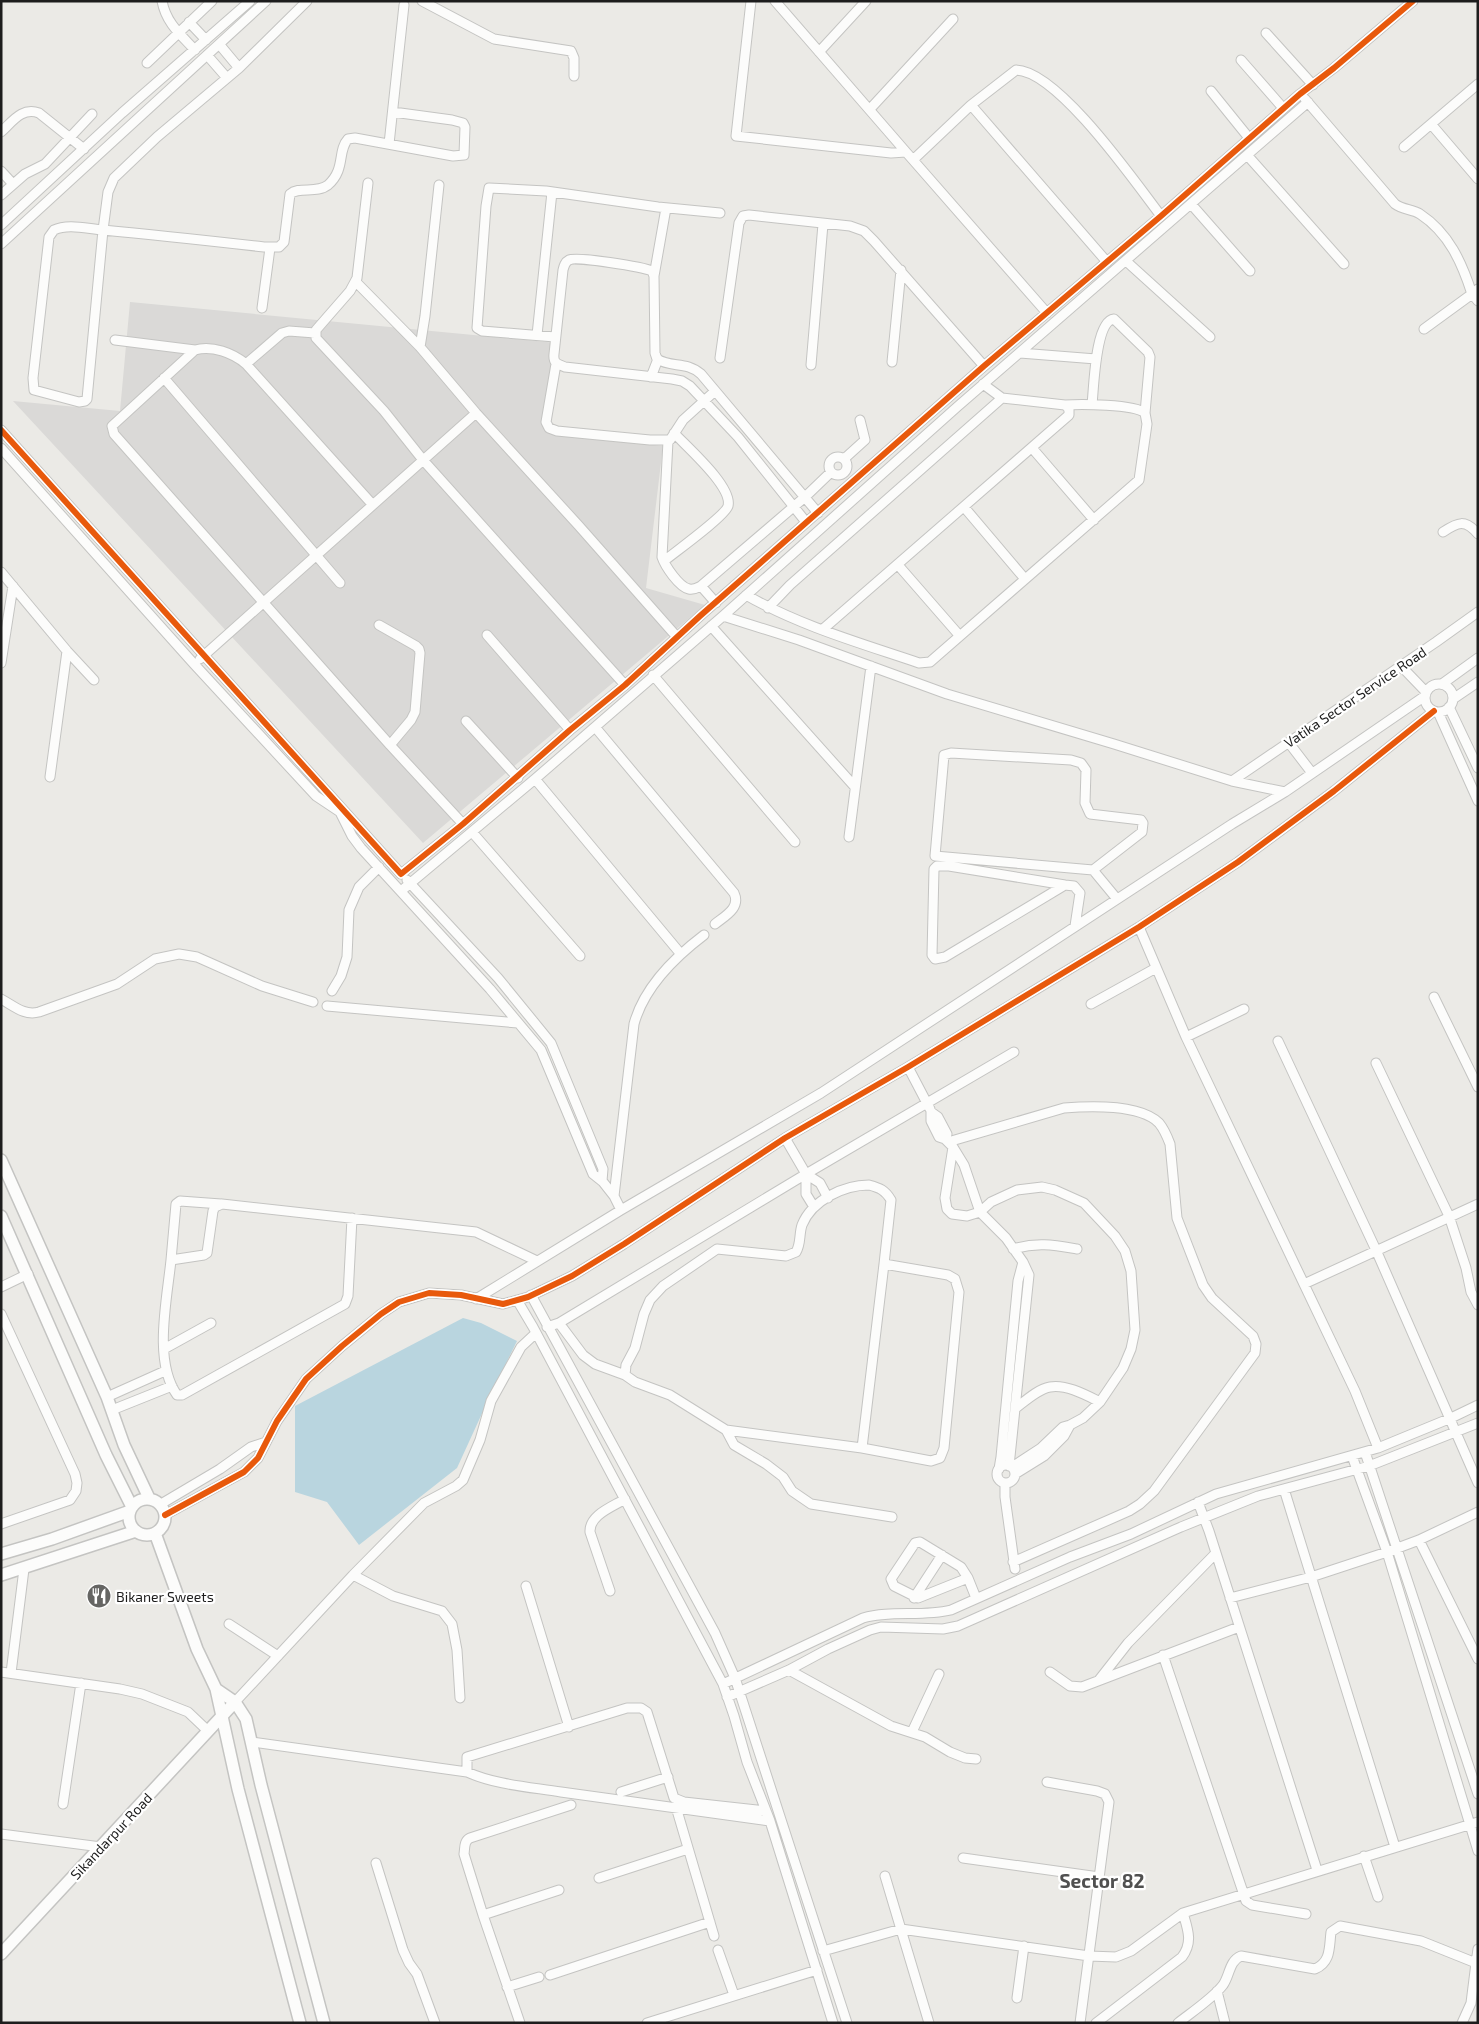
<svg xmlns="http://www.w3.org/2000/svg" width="1479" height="2024" font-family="'Exo 2',sans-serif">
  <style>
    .residential { fill: #dad9d7 }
    .water { fill: #b9d5df }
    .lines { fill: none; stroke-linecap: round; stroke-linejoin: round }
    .minor-casing { stroke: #c4c4c2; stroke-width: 11 }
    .tertiary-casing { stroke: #c4c4c2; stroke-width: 14 }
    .minor { stroke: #fcfcfb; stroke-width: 9 }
    .tertiary { stroke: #fcfcfb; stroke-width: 11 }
    .cycleway-casing { stroke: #fff; stroke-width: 9 }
    .cycleway { stroke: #e8590c; stroke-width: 6 }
    .labels { text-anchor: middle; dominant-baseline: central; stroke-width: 4.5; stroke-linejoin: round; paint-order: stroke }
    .street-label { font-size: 14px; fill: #1d1d1d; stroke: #fff }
    .poi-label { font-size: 14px; fill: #1d1d1d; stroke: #fff; text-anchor: start }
    .district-label { font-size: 19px; font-weight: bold; fill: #505050; stroke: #fff }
  </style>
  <rect width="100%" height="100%" fill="#ebeae6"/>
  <path class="residential" d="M130 302 557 343 548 433 663 446 646 588 705 605 423 843 13 401 120 411Z"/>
  <path class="water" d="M463 1318 481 1323 517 1341 490 1396 457 1468 359 1545 327 1502 295 1492V1406Z"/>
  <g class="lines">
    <defs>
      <path id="minor" d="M162 1C166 23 181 35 195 50
        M307 1 239 68 157 137 114 178 108 192 103 230 87 399 85 401 79 402 34 390 33 378 49 237 54 230C68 223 88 229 103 230 157 235 211 241 264 247H279L284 242 290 194C299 186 317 194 328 185 346 169 337 151 348 139L355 138 453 156 464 155 465 127 463 123 452 120 393 112
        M422 1 494 39 571 51 574 58V76
        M751 1 736 136 891 153 906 152 1047 313
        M775 1 906 152
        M189 22 206 40
        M1266 33 1313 85
        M219 44 239 68
        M819 52 866 1
        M207 55 227 78
        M1241 60 1283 108
        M147 63 212 1
        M1211 91 1249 138
        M1305 99 1395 204C1403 210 1413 209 1420 214 1449 233 1462 263 1472 294L1478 289
        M971 105 1016 70C1058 71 1135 182 1161 216
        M870 109 953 19
        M1431 124 1478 179
        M1 132C13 121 22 107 39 113L84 149
        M389 144 404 5
        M1404 147 1478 84
        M1247 155 1344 264
        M914 159 971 105 1107 262
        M1 171 13 184
        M368 183 357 278 350 291 316 330V338L384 411 423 460 625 685
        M1 195 25 174 45 164 92 114
        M1191 204 1250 271
        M1 225 122 113 250 1
        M1 244 266 1
        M1126 261 1210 337
        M654 276 666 208
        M356 282 420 347 476 413 579 526 677 637
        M262 308 270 248
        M1424 329 1472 294 1478 301
        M537 335 552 192
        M555 337 482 331 477 328 486 206 489 188 546 191 658 207 720 213
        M115 340 195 350
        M420 347 425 316 439 185
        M1020 353 1096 359
        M720 358 739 223 743 216 749 215 850 226 864 231 874 241 984 366
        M892 362 901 270
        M246 364 282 333 289 331 315 333
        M556 364 546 422 549 428 557 431 650 440H670L683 420 715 391
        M811 365 823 224
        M651 377 658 359
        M164 378 340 583
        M1065 405C1080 404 1134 404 1145 413
        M1 430 401 874 463 824 570 730 625 685 700 616 984 366 1161 216 1300 94 1334 68 1413 1
        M668 441 662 557C665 566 679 587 689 589 694 590 697 588 701 586L805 497 831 472
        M1 448 194 664 316 796 340 812 352 836 361 848 490 989 541 1050 593 1174 603 1182 614 1196
        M1032 448 1094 520
        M829 466a9 9 0 1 1 18 0a9 9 0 1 1-18 0Z
        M844 459 865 440 860 420
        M372 504 246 364C233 353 212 345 195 350L112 426 114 434 390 745
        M964 507 1025 579
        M806 522 738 437 690 386 682 381 672 379 565 367C557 364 553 363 554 354L563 270C564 266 565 262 569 260 576 256 643 267 652 271L654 276 655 353 657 359C672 368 686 361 701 374L818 513
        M1443 532C1458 522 1465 519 1478 534
        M664 561C675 552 725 516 728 506 733 487 687 447 674 433
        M898 565 959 635
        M1 572 67 651 94 680
        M701 586 716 603
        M746 595C800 626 860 643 919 663L930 662 1139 480 1147 424 1145 413 1150 357 1148 352 1114 319C1095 321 1094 388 1092 404
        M768 608 790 585 1002 398
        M723 616 799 640 947 694 1114 744 1232 781 1285 792
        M379 625 416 646 419 649 420 653 415 712 411 720 390 745 463 824
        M711 626 855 787
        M822 630 1069 415V409L1065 405 1002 398 983 384
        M487 635 570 730
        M200 659 476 413
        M1 663 13 586
        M1401 666 1426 692
        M653 675 795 842
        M1442 684 1478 658
        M1425 698a14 14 0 1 1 28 0a14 14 0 1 1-28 0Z
        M1453 699 1478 682
        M1449 707 1478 768
        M1438 712 1478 801
        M466 721 518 778
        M595 727 734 893C741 908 725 916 715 924
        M1289 743 1312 773
        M50 777 67 651
        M535 779 680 953
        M1232 781 1436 642 1478 612
        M472 832 580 956
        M849 837 871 666
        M1093 870 1142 832 1143 823 1141 820 1090 814 1085 803 1086 770 1081 763 1071 760 951 753 944 755 935 856 1093 870 1117 899
        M407 880 498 978 551 1043 603 1169 602 1181
        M1065 885 945 957 935 959 932 955 934 869 937 866H949L1065 885 1074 886 1080 893 1075 926
        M401 891 535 779 723 616 957 407 1308 102
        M1139 927 1186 1037 1355 1391 1378 1448
        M332 991 341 976 347 957 349 910 359 887 379 867
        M1434 997 1478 1087
        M1 999C14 1006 24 1016 39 1012L117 984 155 959 179 954 197 957 262 986 313 1002
        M1091 1004 1156 968
        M327 1006 518 1023
        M1186 1037 1244 1009
        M1278 1041 1376 1250 1478 1483
        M1376 1063 1449 1216 1466 1268 1471 1292 1478 1305
        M908 1067 930 1109
        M785 1138 806 1174
        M945 1139 939 1137 931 1121V1112L938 1117 947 1134 945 1139 953 1147 964 1165 980 1212 1006 1238 1023 1262 1029 1275 1009 1466
        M948 1142 1064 1108C1089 1106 1140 1104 1159 1123 1164 1129 1167 1136 1170 1144L1177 1218 1203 1285 1212 1298 1253 1336 1256 1344 1255 1353 1154 1491 1140 1504 1129 1511 1013 1562
        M953 1147 945 1198 947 1209 952 1214 967 1216 980 1212 991 1202 1017 1190 1042 1187 1055 1190 1084 1203 1115 1236 1125 1251 1131 1271 1135 1330 1131 1349 1123 1368 1100 1402 1083 1418 1070 1425 1064 1436 1044 1456 1015 1474
        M869 1185C880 1188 885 1190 891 1200L884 1264 948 1275 955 1279 959 1292 944 1448 940 1458 931 1461 862 1448 726 1430 670 1395 635 1382 625 1375 626 1365 635 1348 644 1314 650 1300 663 1286 717 1249 786 1256 796 1252C801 1244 799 1234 802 1225 812 1200 844 1185 869 1185Z
        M814 1207 806 1194V1174L820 1183 828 1198
        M621 1210 614 1196 634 1024C644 987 675 957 704 935
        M352 1218 348 1296 345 1304 182 1395H177C153 1361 167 1300 171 1260L204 1255 207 1253 213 1211 215 1207 222 1204 476 1232 537 1261
        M1013 1249C1037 1242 1053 1245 1077 1249
        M171 1260 176 1204 180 1201 221 1204
        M1304 1284 1478 1204
        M1 1287 28 1274
        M531 1295 715 1633 735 1678 847 2023
        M476 1299 621 1210 821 1093 1232 824 1285 792 1425 696
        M517 1300 533 1327 723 1684 734 1716 747 1762 770 1821 833 2023
        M1 1314 75 1474 77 1483 76 1491 70 1500 1 1524
        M559 1323 583 1355 595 1364 625 1375
        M547 1327 559 1323 806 1174 1014 1052
        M164 1349 211 1323
        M107 1397 165 1371
        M1016 1408C1025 1401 1038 1389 1050 1387 1066 1384 1086 1395 1100 1402
        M112 1410 172 1386
        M726 1430 734 1445 766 1464 783 1477 792 1491 811 1504 892 1517
        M862 1448 884 1264
        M1365 1452 1478 1794
        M1352 1456 1387 1552 1478 1851
        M997 1474a9 9 0 1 1 18 0a9 9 0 1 1-18 0Z
        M1012 1467 1041 1448 1063 1427 1070 1425
        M999 1469 1001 1457 1018 1281 1023 1262
        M1005 1483V1497L1015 1569
        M1284 1489 1395 1847
        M1198 1502 1209 1531 1317 1870
        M161 1504 220 1469 251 1447 266 1442
        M165 1515 244 1472 258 1458 277 1421 306 1379 342 1346 381 1314 399 1302 429 1293 461 1295 503 1304 528 1297 572 1276 624 1244 785 1138 908 1067 1139 927 1238 862 1334 791 1434 711
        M1419 1540 1478 1659
        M353 1575 393 1596 442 1611 452 1624 457 1650 460 1698
        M968 1578 918 1598 894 1586 891 1579 915 1543 920 1542 961 1567 968 1578 976 1598
        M526 1586 569 1727
        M610 1591 590 1532C589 1515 612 1507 625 1499
        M914 1598 942 1555
        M1230 1598 1311 1577 1387 1552 1419 1540 1478 1512
        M229 1624 278 1656
        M1163 1655 1246 1901 1252 1905 1306 1914
        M789 1670 891 1726 925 1737 950 1752 965 1758 976 1759
        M1 1672 120 1689 142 1694 188 1712 208 1731
        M1050 1672 1070 1686 1082 1687 1239 1627
        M11 1673 24 1569
        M1099 1680 1128 1643 1216 1553
        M723 1684 863 1618C891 1610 922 1617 951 1610L1070 1557 1131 1534 1216 1494 1378 1448 1451 1418 1478 1405
        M727 1697 789 1670 828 1649 870 1630 881 1627 943 1629 958 1626 1181 1527 1258 1496 1369 1466 1478 1423
        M235 1702 353 1575 424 1503 456 1486 463 1480 480 1440 491 1401 521 1347 536 1333
        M912 1732 939 1674
        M252 1742 467 1772C496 1785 530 1787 561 1792 630 1802 700 1811 770 1821
        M467 1772V1757L627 1708H641L647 1712 674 1798 684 1802 766 1811
        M1047 1782 1097 1791 1105 1794 1109 1802 1080 2023
        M621 1792 668 1777
        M63 1804 81 1683
        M676 1807 714 1936
        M1 1834 101 1847
        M1364 1856 1378 1897
        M963 1858 1099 1877
        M376 1863 403 1950 409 1963 417 1974 435 2023
        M885 1876 929 2023
        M599 1878 688 1849
        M559 1890 483 1915 464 1854C465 1847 464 1841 470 1838L571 1805
        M483 1915 520 2023
        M718 1950 734 1995
        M823 1951 901 1929 1089 1956 1116 1957 1131 1951 1183 1913 1478 1822
        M1476 1963 1478 1949
        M550 1975 710 1922
        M507 1987 539 1977
        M1217 1991 1225 2023
        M1017 1998 1024 1946
        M647 2023 817 1970
        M1096 2023 1182 1957C1193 1942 1188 1930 1183 1913
        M1178 2023C1192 2012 1213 1998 1223 1985 1230 1975 1229 1961 1241 1956L1315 1969C1331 1962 1329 1948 1331 1932L1340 1926 1421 1941 1476 1963 1471 2003 1462 2023"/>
      <path id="tertiary" d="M1 1160 107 1397 124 1445 149 1498
        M1 1216 106 1455 132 1507
        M129 1517a18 18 0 1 1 36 0a18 18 0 1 1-36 0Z
        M155 1533 197 1649 216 1689 238 1789 300 2023
        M1 1554 52 1539 130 1511
        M1 1575 136 1531
        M216 1689 235 1702 246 1719 261 1785 324 2023
        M1 1954 235 1702"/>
    </defs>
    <use href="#minor" class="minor-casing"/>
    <use href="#tertiary" class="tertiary-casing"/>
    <use href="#minor" class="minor"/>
    <use href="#tertiary" class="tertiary"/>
    <defs>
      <path id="cycleway" d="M1 430 401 874 463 824 570 730 625 685 700 616 984 366 1161 216 1300 94 1334 68 1413 1
        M165 1515 244 1472 258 1458 277 1421 306 1379 342 1346 381 1314 399 1302 429 1293 461 1295 503 1304 528 1297 572 1276 624 1244 785 1138 908 1067 1139 927 1238 862 1334 791 1434 711"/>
    </defs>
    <use href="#cycleway" class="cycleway-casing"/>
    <use href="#cycleway" class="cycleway"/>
  </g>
  <defs>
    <symbol id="restaurant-disc" viewBox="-11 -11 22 22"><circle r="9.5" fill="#656563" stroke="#fff"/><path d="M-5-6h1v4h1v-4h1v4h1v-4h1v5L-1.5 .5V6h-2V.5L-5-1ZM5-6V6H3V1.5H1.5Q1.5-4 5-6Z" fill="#fff"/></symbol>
  </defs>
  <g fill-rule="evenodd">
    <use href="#restaurant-disc" x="85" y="1582" width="28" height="28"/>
  </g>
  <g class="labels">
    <g class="street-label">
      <text transform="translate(1355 697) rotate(-34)">Vatika Sector Service Road</text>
      <text transform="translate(111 1836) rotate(-47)">Sikandarpur Road</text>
    </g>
    <g class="poi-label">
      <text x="116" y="1596">Bikaner Sweets</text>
    </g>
    <g class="district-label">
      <text x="1102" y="1880">Sector 82</text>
    </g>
  </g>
  <rect width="1479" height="2024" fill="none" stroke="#1d1d1d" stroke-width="5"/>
</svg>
